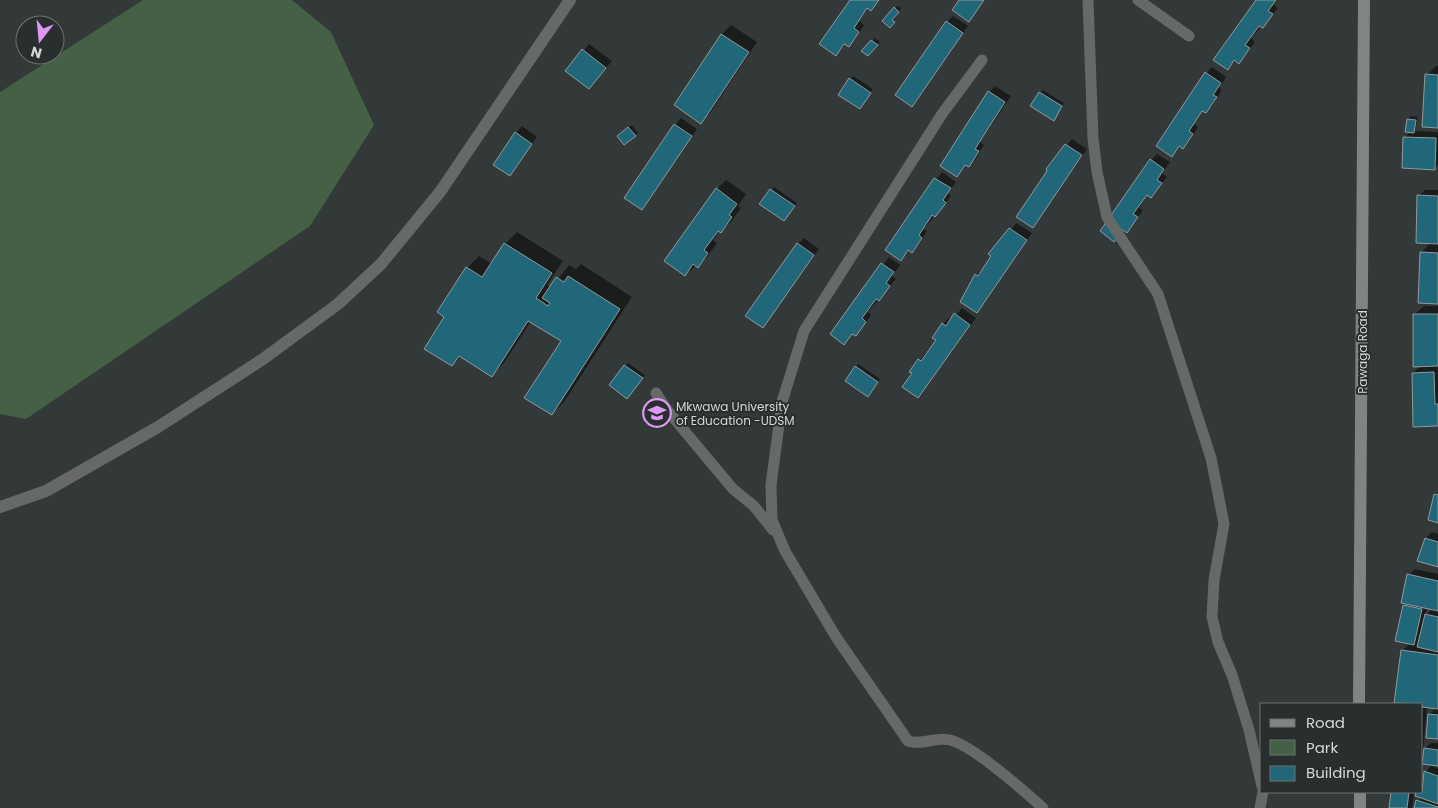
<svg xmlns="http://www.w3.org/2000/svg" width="1438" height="808" font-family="Poppins,sans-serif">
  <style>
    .green { fill: #456044 }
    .shadow { fill: #0007; fill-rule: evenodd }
    .building { fill: #206879; stroke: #93999b }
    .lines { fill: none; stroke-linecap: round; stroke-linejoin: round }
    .service { stroke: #676968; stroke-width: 11 }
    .minor { stroke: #676968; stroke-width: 12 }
    .secondary { stroke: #818483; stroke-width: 12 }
    .labels { text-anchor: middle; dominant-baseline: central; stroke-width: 4; stroke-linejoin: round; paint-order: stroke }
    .street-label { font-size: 12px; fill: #d4d7d7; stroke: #292e2e }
    .poi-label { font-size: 12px; fill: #d4d7d7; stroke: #292e2e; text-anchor: start }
  </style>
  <rect width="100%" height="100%" fill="#333838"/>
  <path class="green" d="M143 0H292L331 32 374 125 310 226 26 419 0 414V92Z"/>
  <path class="shadow" d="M851 0H878L871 9 868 8 859 21 864 25 855 39 848 46 846 44 836 54Z
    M1258 0H1277L1274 5 1278 8 1251 38 1255 42 1245 56 1239 62 1235 60 1227 68Z
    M898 6 901 8 890 26 895 8Z
    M953 16 968 26 912 105 947 22Z
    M731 25 757 42 710 113 701 122 675 105 722 34Z
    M875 38 880 42 868 55 863 51Z
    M589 44 612 61 589 88 567 70Z
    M1436 66H1438V127L1427 75Z
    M1212 67 1226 77 1219 88 1222 90 1212 106 1206 112 1203 110 1194 124 1198 127 1189 141 1183 147 1180 146 1172 156 1206 73Z
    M853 76 873 89 863 104 850 79Z
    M995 86 1011 96 980 142 984 145 975 160 968 166 966 164 957 175 989 92Z
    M1043 90 1064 103 1056 116 1040 93Z
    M1411 116 1418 117 1415 131 1438 132V165L1434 169 1405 138 1410 132 1408 119Z
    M681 118 697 129 642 209 675 125Z
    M632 125 638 133 635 135 621 133Z
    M522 126 537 137 510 174 516 133Z
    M1072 139 1087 149 1033 227 1049 170 1047 169Z
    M1157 154 1170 162 1162 173 1167 177 1151 196 1148 194 1139 208 1143 210 1133 225 1127 231 1124 229 1120 234 1151 160Z
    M942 172 956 182 948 193 951 196 924 229 927 231 918 245 912 251 910 249 901 259 887 249Z
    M726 180 746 194 738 206 741 208 731 222 721 231 720 230 713 240 717 243 707 257 685 275 717 189Z
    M774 187 797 203 786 217 761 204Z
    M1425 190H1438V302L1421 253 1431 242 1418 196Z
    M1016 223 1032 233 977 311 976 275 983 270Z
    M517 232 563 261 547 285 551 288 569 265 576 269 581 264 632 297 564 402 552 414 562 341 531 321 504 363 492 375 461 356 452 365 446 316 467 268 479 256 492 264 505 244Z
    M804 238 819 249 763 326 798 244Z
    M889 257 900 265 892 276 896 279 868 312 871 315 862 328 856 334 853 333 844 343 831 334Z
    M1424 306H1438V425L1413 373 1421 365 1414 315Z
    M962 308 976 318 918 397 913 373 911 371 937 339 943 324 949 318 952 320Z
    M628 363 645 375 630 395 611 385Z
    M858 364 880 379 871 393 856 367Z
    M1432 532 1438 534V566L1426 538Z
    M1415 569 1438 574V737L1429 715 1437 707 1427 706 1423 750 1431 743H1438V765L1424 753 1422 756V704H1403L1402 651 1410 643 1396 640 1408 575ZM1427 608 1432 609 1425 616Z
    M1431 766 1438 768V808H1415L1421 797 1416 795 1418 792H1422V781L1425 772Z
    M1392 792H1414L1412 808H1390Z"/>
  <path class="building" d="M850 0H879L871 11 867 8 854 28 859 32 849 47 844 44 836 56 819 44Z
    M959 0H984L969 22 952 10Z
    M1256 0H1276L1268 11 1273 14 1263 28 1259 26 1245 45 1250 48 1239 64 1234 60 1228 70 1213 60Z
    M894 7 899 12 892 20 895 22 890 28 882 21Z
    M946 21 963 33 912 107 895 95Z
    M721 34 749 52 701 124 674 105Z
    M871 40 878 45 868 56 861 51Z
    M582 49 606 68 589 89 565 71Z
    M1205 72 1221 83 1213 95 1217 97 1206 113 1202 111 1189 131 1193 134 1183 149 1179 146 1172 157 1156 146Z
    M1425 74 1438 75V128L1422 127Z
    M849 78 871 93 860 109 838 95Z
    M988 91 1005 102 975 149 979 151 969 167 965 165 957 177 940 166Z
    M1039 92 1062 106 1054 121 1030 106Z
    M1407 119 1416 120 1414 133 1405 132Z
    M674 124 692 136 642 210 624 198Z
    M628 127 636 136 624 145 617 136Z
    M515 132 532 144 510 176 493 165Z
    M1403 137 1436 138 1435 170 1402 168Z
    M1065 144 1082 155 1033 228 1016 217 1047 171 1046 169Z
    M1150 159 1164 169 1157 180 1162 183 1151 198 1147 195 1133 214 1138 217 1127 233 1123 230 1114 242 1100 231Z
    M934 178 951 188 943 200 946 203 935 217 932 215 919 235 922 238 912 253 908 250 901 261 885 250Z
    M716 188 737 204 729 215 732 217 721 233 718 231 704 250 708 253 698 268 693 264 685 276 664 261Z
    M770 189 795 206 784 221 759 204Z
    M1417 195 1438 196V244L1416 243Z
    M1009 228 1027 240 977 313 960 302 975 274 978 276 991 256 988 254Z
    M504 243 552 273 536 298 548 306 550 303 542 298 556 277 564 282 568 276 620 309 552 415 524 398 561 341 528 321 492 377 459 356 452 366 424 349 444 317 437 312 466 267 482 277Z
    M797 243 814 255 763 328 745 316Z
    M1420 252 1438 253V304L1418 303Z
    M881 263 894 272 886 283 890 286 879 301 876 299 862 318 866 322 856 336 852 334 844 345 830 334Z
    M954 313 970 325 918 398 902 387 912 373 909 372 918 359 921 361 936 340 932 338 942 323 946 326Z
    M1413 314H1438V366L1413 367Z
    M624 365 643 378 627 399 609 385Z
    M855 366 878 382 868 397 845 381Z
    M1434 372 1435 404H1438V426L1413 427 1412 373Z
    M1434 494 1438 495V523L1428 520Z
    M1425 538 1438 542V567L1417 561Z
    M1407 574 1438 581V611L1401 603Z
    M1403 605 1422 609 1414 645 1395 641Z
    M1425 614 1438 617V652L1417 647Z
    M1401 650 1438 655V709L1422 707V704L1394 703Z
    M1428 714 1438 715V739L1426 738Z
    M1424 748 1438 750V766L1422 764Z
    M1424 771 1438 776V804L1415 796 1416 792H1422Z
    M1391 792H1409L1407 808H1389Z
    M1416 800 1438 807V808H1414Z"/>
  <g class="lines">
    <path class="service" d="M1088 0 1093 138 1097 172 1107 217 1158 294 1211 458 1224 524 1214 580 1212 617 1218 642 1232 675 1249 730 1262 786
      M1138 0 1189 36
      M982 60 942 114 804 331 782 402 771 485 772 520 785 551 836 637 908 741C923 746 935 736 950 740 974 746 1023 790 1043 808
      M656 393 667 410 733 489 754 506 773 530
      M1260 808 1263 792"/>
    <path class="minor" d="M0 507 46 491 158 427 263 359 338 304 381 264 440 192 570 0"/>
    <path class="secondary" d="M1359 704 1364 0
      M1360 792V808"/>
  </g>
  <defs>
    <symbol id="university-ring" viewBox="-11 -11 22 22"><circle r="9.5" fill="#292e2e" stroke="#dc99f4" stroke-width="1.5"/><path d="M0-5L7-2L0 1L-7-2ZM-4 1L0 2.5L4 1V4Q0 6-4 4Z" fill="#dc99f4"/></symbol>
  </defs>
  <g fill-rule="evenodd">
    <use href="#university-ring" x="641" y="397" width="32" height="32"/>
  </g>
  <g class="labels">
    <g class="street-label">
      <text transform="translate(1362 352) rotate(-90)">Pawaga Road</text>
    </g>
    <g class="poi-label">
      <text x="676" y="406">Mkwawa University<tspan x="676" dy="14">of Education -UDSM</tspan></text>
    </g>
  </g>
  <rect x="1260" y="703" width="162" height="90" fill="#292e2e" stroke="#6d7272"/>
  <rect x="1270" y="719" width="25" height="8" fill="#818483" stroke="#6d7272"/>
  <text x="1306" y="728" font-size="15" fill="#d4d7d7">Road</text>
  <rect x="1270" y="740" width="25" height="15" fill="#456044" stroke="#6d7272"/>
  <text x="1306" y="753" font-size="15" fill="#d4d7d7">Park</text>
  <rect x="1270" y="766" width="25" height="15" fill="#206879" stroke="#6d7272"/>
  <text x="1306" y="778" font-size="15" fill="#d4d7d7">Building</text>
  <g transform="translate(40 40) rotate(196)"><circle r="24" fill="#292e2e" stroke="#6d7272"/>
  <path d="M0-4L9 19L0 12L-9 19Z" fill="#dc99f4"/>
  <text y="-8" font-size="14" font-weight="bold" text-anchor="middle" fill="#d4d7d7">N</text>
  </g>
</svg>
